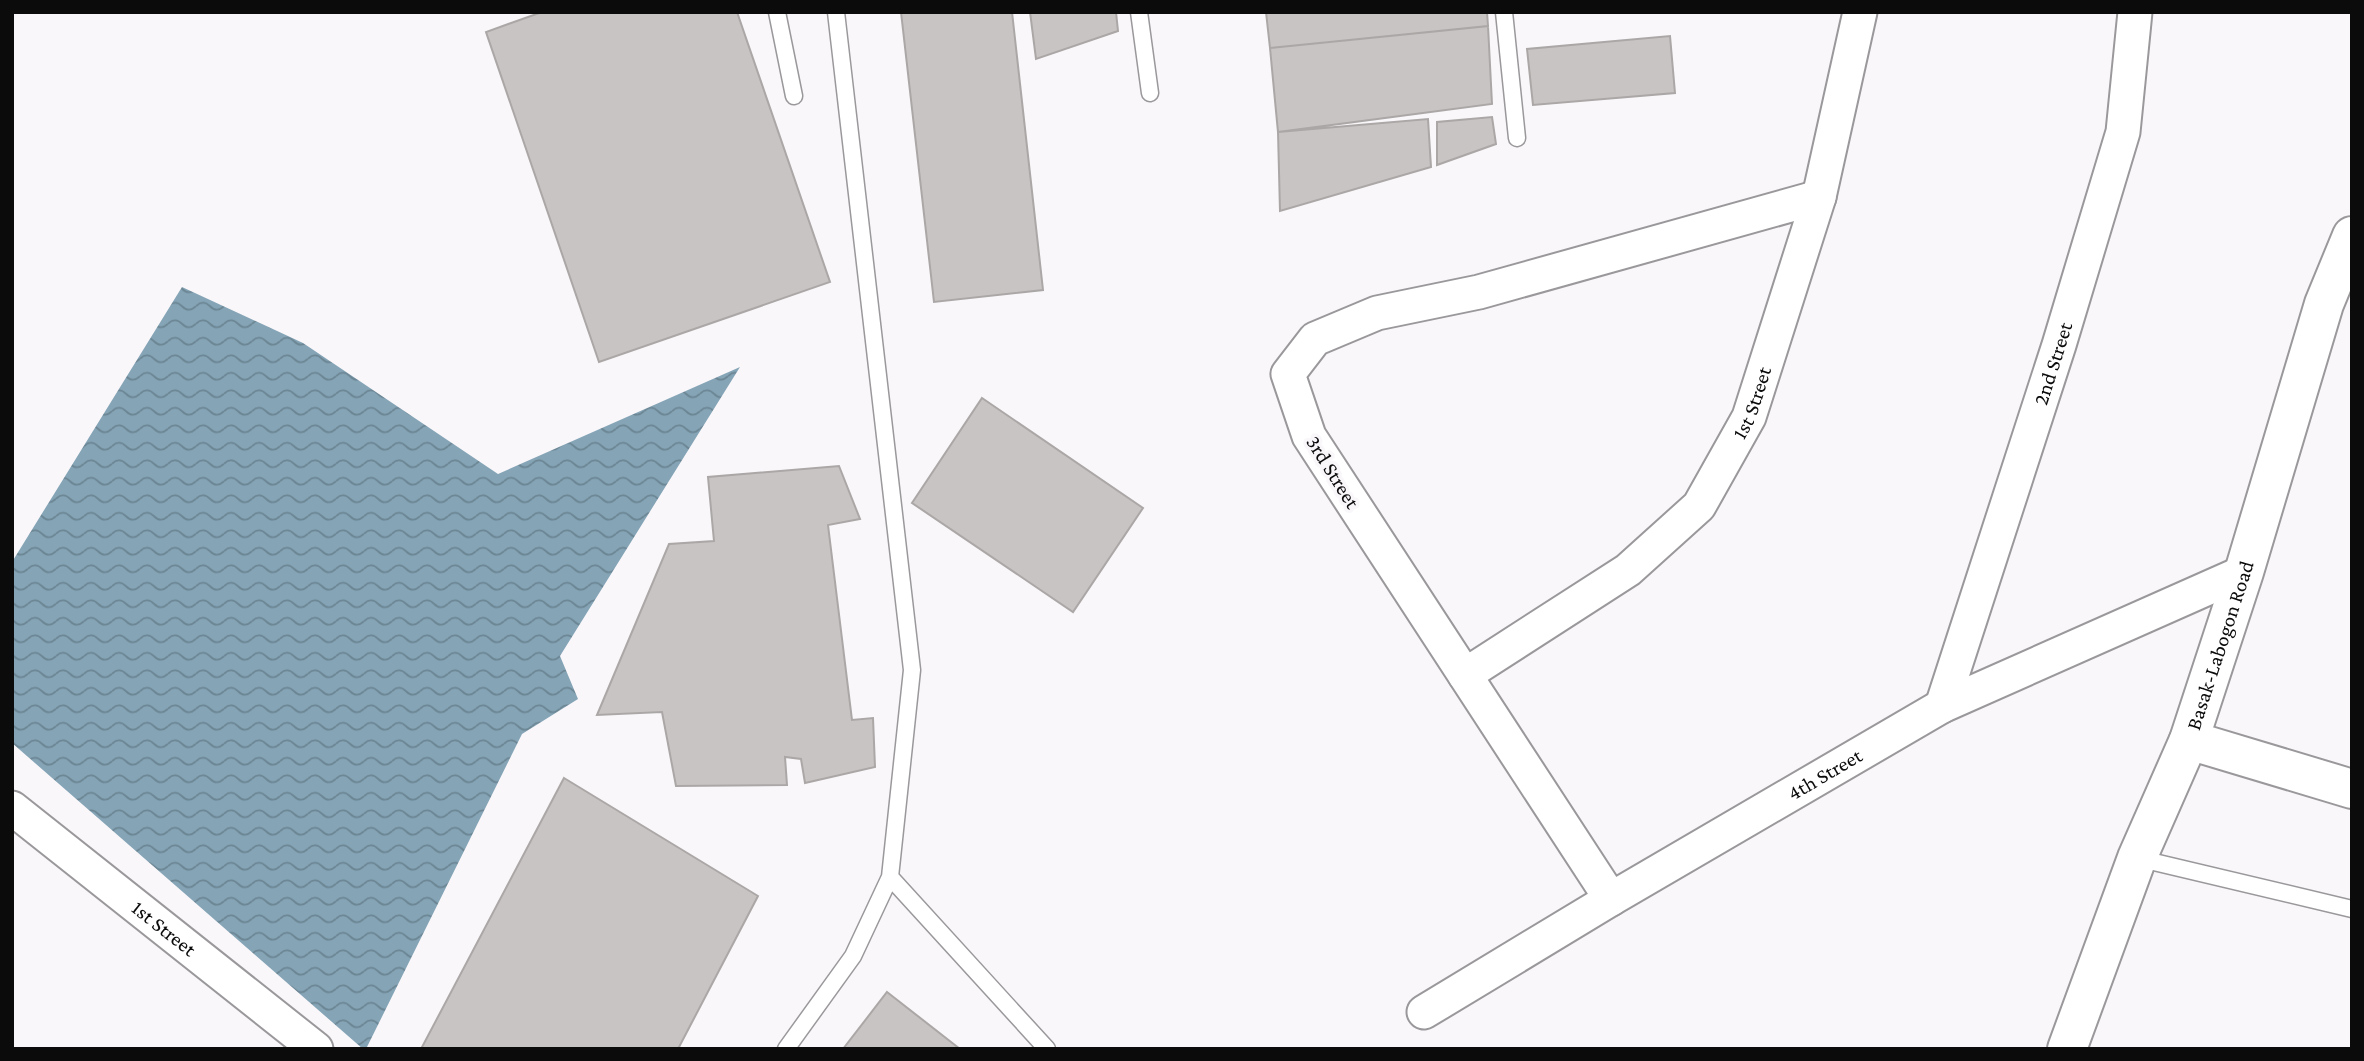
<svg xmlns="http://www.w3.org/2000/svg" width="2364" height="1061" font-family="'Crimson Pro',serif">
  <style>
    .water { fill: url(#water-waves) }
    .building { fill: #c8c4c3; stroke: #aba7a6; stroke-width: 2 }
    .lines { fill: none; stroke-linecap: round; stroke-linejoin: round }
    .service-casing { stroke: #9a989b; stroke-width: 19 }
    .minor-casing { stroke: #9a989b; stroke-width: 37 }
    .tertiary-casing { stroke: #9a989b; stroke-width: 42 }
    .service { stroke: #fff; stroke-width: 16 }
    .minor { stroke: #fff; stroke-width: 33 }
    .tertiary { stroke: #fff; stroke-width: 38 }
    .labels { text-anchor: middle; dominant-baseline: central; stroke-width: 7; stroke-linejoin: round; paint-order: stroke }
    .street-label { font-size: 21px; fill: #0c0b0c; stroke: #f9f7fa }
  </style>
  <defs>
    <pattern id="water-waves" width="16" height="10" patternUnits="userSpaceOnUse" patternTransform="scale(1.75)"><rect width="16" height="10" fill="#85a5b7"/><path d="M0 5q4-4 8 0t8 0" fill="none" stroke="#6b8593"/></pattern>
  </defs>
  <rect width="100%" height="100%" fill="#f9f7fa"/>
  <path class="water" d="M182 287 303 343 498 474 740 367 560 656 578 699 522 734 366 1049H363L12 743V562Z"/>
  <path class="building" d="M542 12H737L830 282 599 362 486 32Z
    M901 12H1012L1043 290 934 302Z
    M1030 12H1116L1118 31 1036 59Z
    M1266 12H1487L1488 26 1270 48Z
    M1488 26 1492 104 1278 132 1270 48Z
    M1670 36 1675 93 1533 105 1527 49Z
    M1492 117 1496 144 1437 165V122Z
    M1428 119 1431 167 1280 211 1278 132Z
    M982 398 1143 508 1073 612 912 503Z
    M839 466 860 519 828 525 852 720 873 718 875 767 805 783 801 759 785 757 787 785 676 786 662 712 597 715 669 544 714 541 708 477Z
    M564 778 758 896 678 1049H421Z
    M887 992 960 1049H843Z"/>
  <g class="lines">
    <defs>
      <path id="service" d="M777 12 794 96
        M1139 12 1150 93
        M1504 12 1517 138
        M2137 858 2352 909
        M890 877 1047 1049
        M786 1049 853 956 890 877 912 670 836 12"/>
      <g id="minor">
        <path id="s1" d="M1465 675 1628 570 1699 506 1749 417 1819 197 1860 12"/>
        <path id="s2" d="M1942 706 2059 345 2123 132 2135 12"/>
        <path id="s3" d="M12 808 316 1049"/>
        <path d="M1611 899 1309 436 1288 374 1315 339 1377 313 1479 292 1819 197"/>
        <path id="s4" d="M1424 1012 1611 899 1942 706 2244 572"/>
      </g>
      <g id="tertiary">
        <path d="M2189 740 2352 789"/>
        <path id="s5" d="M2067 1049 2137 858 2189 740 2244 572 2324 304 2352 236"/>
      </g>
    </defs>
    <use href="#service" class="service-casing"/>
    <use href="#minor" class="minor-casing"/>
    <use href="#tertiary" class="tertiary-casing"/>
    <use href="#service" class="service"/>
    <use href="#minor" class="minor"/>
    <use href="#tertiary" class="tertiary"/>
  </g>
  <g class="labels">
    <g class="street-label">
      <text stroke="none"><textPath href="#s2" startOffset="360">2nd Street</textPath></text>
      <text stroke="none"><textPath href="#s1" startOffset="406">1st Street</textPath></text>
      <text transform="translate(1333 472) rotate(58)">3rd Street</text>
      <text stroke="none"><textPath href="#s5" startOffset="432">Basak-Labogon Road</textPath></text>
      <text stroke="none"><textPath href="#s4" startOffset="466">4th Street</textPath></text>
      <text stroke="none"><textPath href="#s3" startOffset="194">1st Street</textPath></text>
    </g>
  </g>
  <rect width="2364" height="1061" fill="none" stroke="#0c0b0c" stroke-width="28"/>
</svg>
